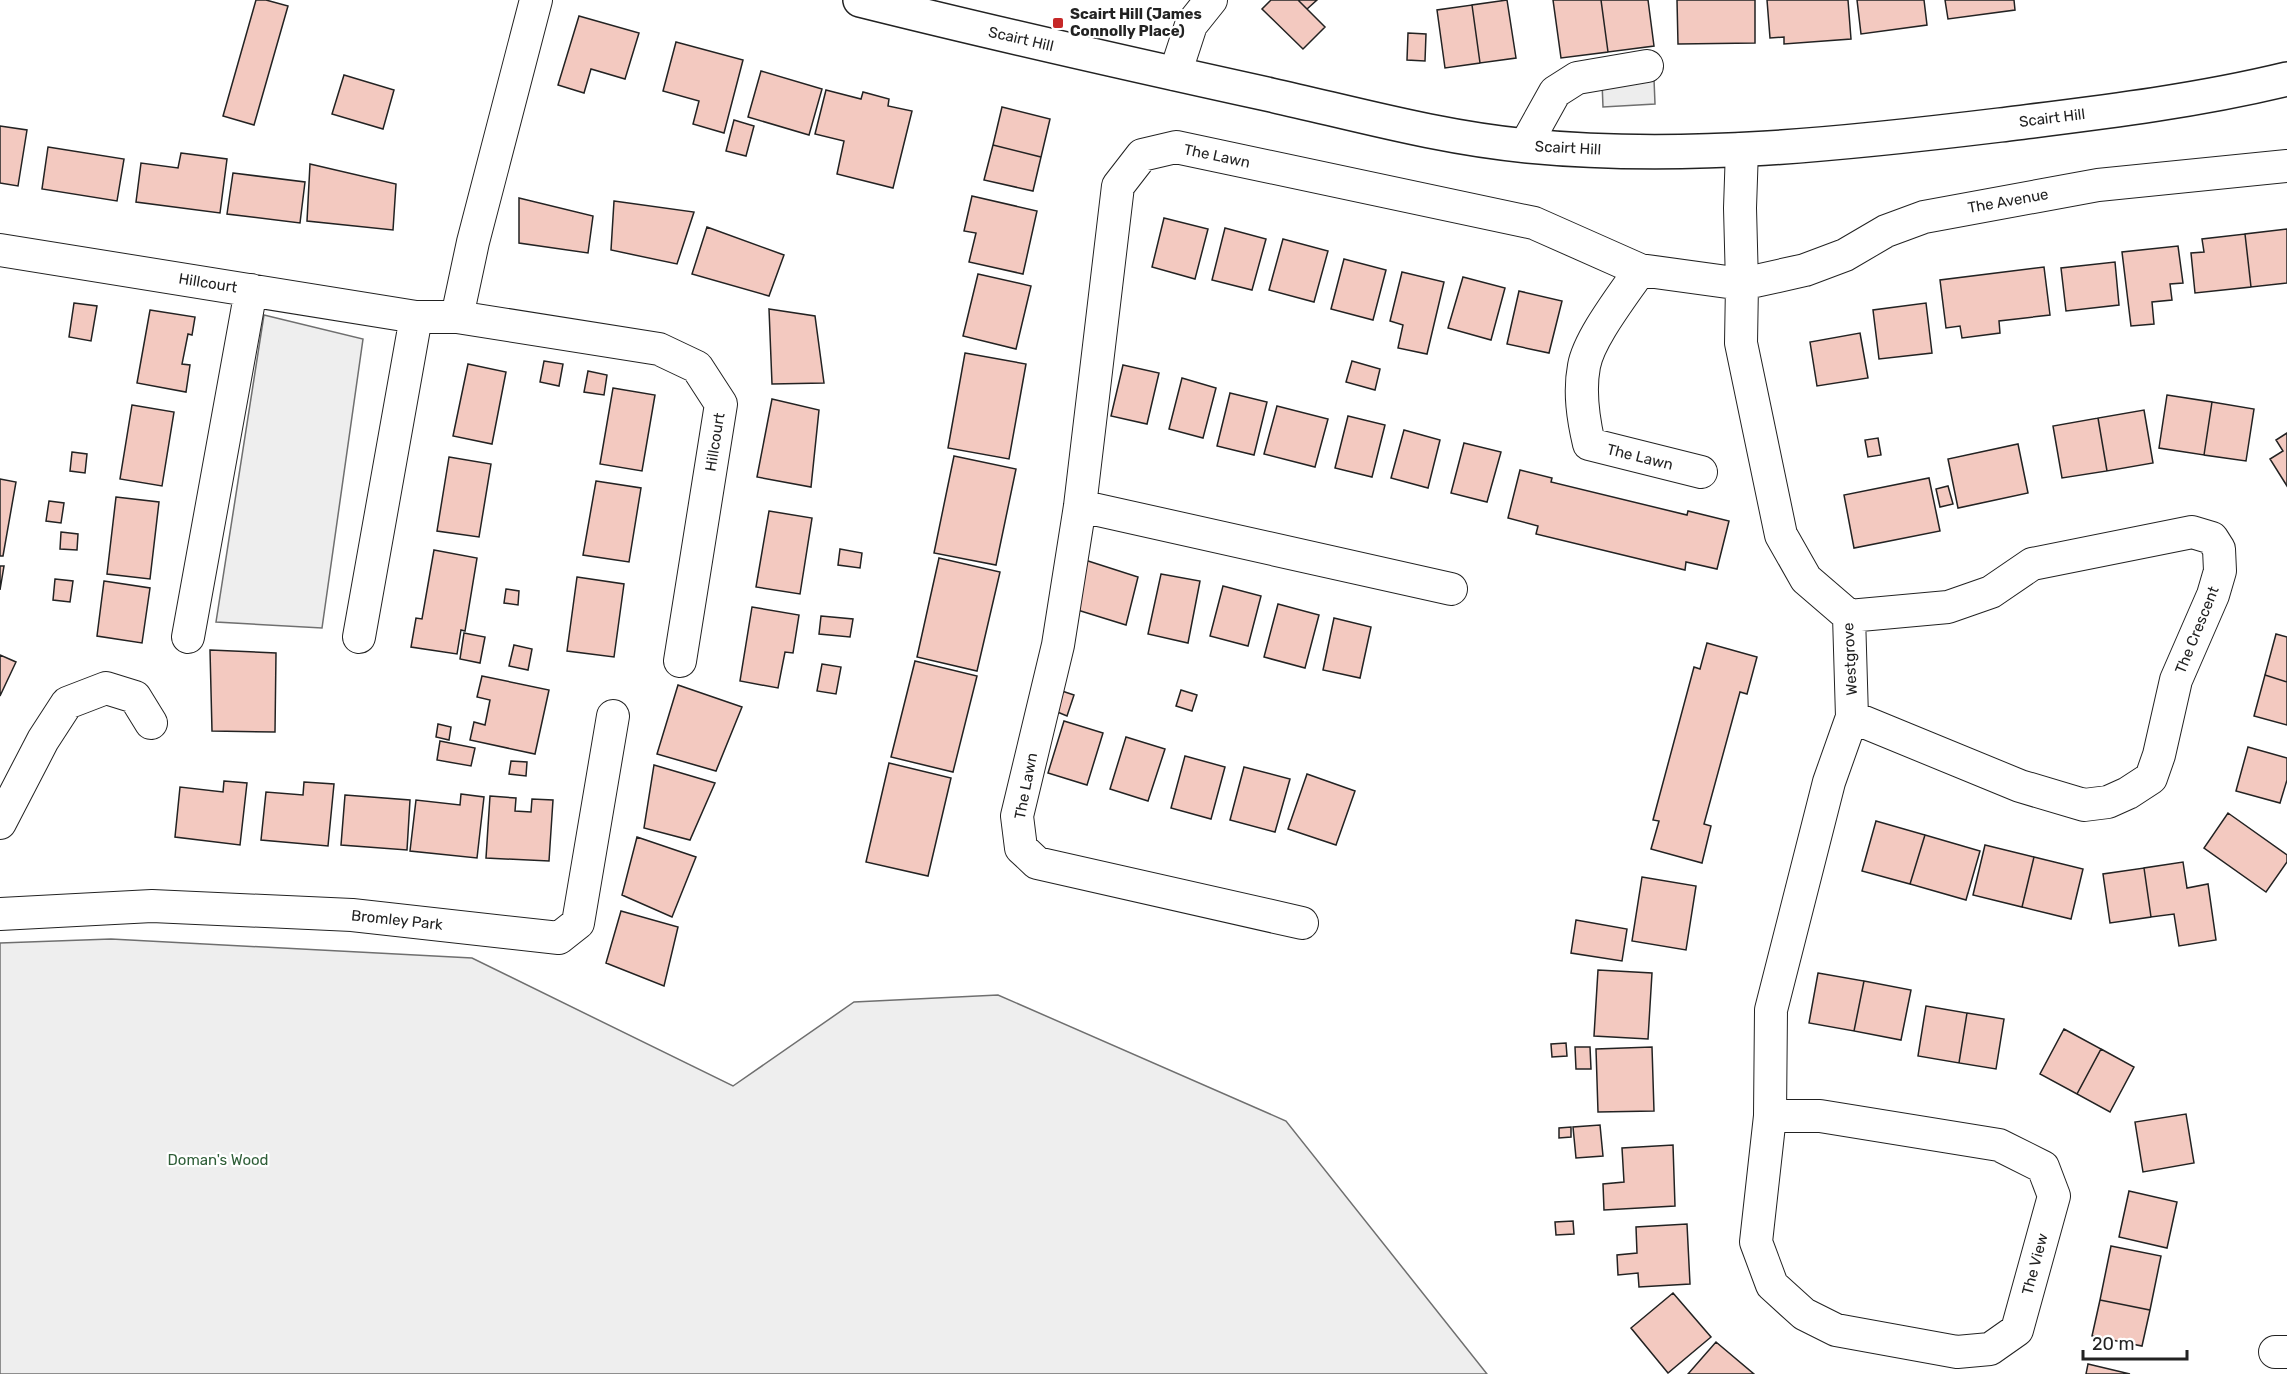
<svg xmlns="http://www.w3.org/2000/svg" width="2287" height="1374" font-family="Rubik,sans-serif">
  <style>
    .green { fill: #eee; stroke: #6f6f6f; stroke-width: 1.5 }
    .parking { fill: #ededed; stroke: #6f6f6f; stroke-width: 1.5 }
    .building { fill: #f3c9c0; stroke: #222; stroke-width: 1.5 }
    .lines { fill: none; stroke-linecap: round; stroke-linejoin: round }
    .minor-casing { stroke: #222; stroke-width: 34 }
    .tertiary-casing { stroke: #222; stroke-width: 36 }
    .minor { stroke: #fff; stroke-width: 32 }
    .tertiary { stroke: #fff; stroke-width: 33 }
    .poi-dot { fill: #c62828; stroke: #fff; stroke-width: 2 }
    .labels { text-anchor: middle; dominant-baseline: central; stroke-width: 4.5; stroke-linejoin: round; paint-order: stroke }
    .poi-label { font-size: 15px; font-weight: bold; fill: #222; stroke: #fff; text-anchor: start }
    .street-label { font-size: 15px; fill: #222; stroke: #fff }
    .park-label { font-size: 15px; fill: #2f5e38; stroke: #fff }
  </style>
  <rect width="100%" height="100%" fill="#fff"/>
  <path class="green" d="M264 315 363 339 322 628 216 622Z
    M111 939 472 958 733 1086 854 1002 998 995 1286 1121 1487 1374H0V943Z"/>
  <path class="parking" d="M1654 79 1655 104 1603 107 1602 82Z"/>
  <path class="building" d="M256 0H266L288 6 254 125 223 116Z
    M1271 0H1298L1325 27 1303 49 1262 9Z
    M1298 0H1317L1307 9Z
    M1507 0 1516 58 1480 63 1472 5Z
    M1553 0H1601L1608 52 1561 58Z
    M1601 0H1648L1654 46 1608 52Z
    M1677 0H1755V43L1678 44Z
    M1767 0H1848L1851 39 1784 44V37L1770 38Z
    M1857 0H1924L1927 25 1861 34Z
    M1945 0H2014L2015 10 1948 19Z
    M1472 5 1480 63 1445 68 1437 10Z
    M579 16 639 33 625 79 591 69 584 93 558 85Z
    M1408 33 1426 34 1425 61 1407 60Z
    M676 42 743 60 724 133 693 124 699 101 663 91Z
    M761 71 822 89 809 135 748 117Z
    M344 75 394 90 383 129 332 114Z
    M826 90 861 99 863 92 889 99 888 106 912 111 893 188 837 174 844 141 815 134Z
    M1002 107 1050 119 1041 157 993 145Z
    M734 120 754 126 746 156 726 151Z
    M0 126 27 130 18 186 0 183Z
    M993 145 1041 157 1033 191 984 180Z
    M48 147 124 159 117 201 42 189Z
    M181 153 227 159 220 213 136 202 141 163 178 168Z
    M310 164 396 184 393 230 307 221Z
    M233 173 305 182 300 223 227 214Z
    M972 196 1037 211 1023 274 969 262 976 233 964 231Z
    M519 198 593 216 588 253 519 243Z
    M614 201 694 212 677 264 611 250Z
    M1164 218 1208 229 1195 279 1152 267Z
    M707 227 784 255 769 296 692 274Z
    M1225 228 1266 239 1252 290 1212 280Z
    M2287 229V283L2251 287 2245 234Z
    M2245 234 2251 287 2195 293 2191 253 2204 252 2202 239Z
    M1283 239 1328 251 1314 302 1269 290Z
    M2178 246 2183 283 2170 284 2172 300 2152 302 2154 324 2131 326 2122 252Z
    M1344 259 1386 270 1373 320 1331 309Z
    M2115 262 2119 305 2066 311 2061 268Z
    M2044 267 2050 315 1999 321 2000 333 1962 338 1960 326 1946 328 1940 280Z
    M1402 272 1444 282 1427 354 1398 348 1403 325 1390 321Z
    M978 274 1031 286 1016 349 963 336Z
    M1463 277 1505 288 1491 340 1448 328Z
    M1519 291 1562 301 1549 353 1507 344Z
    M74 303 97 306 91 341 69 337Z
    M1926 303 1932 353 1879 359 1873 310Z
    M769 309 815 316 824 383 772 384Z
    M150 310 195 317 192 335 188 334 182 364 190 365 186 392 137 383Z
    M1860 333 1868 378 1817 386 1810 342Z
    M965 353 1026 364 1009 459 948 448Z
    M544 361 563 364 559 386 540 382Z
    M1352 361 1380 369 1375 390 1346 382Z
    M468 364 506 372 492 444 453 436Z
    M1123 365 1159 373 1147 424 1111 416Z
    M588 371 607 375 604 395 584 392Z
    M1182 378 1216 388 1203 438 1169 429Z
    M613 388 655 395 642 471 600 464Z
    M1230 393 1267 402 1254 455 1217 446Z
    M2167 395 2212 402 2204 455 2159 448Z
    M772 399 819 410 811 487 757 477Z
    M2212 402 2254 409 2246 461 2204 455Z
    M132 405 174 412 162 486 120 479Z
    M1277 406 1328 419 1315 467 1264 454Z
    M2144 410 2153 463 2107 471 2098 418Z
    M1348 416 1385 425 1372 477 1335 468Z
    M2098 418 2107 471 2062 478 2053 426Z
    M1404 430 1440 440 1428 488 1391 478Z
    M2287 433V486L2270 459 2283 451 2276 440Z
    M1878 438 1881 455 1868 457 1865 440Z
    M1464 443 1501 452 1487 502 1451 493Z
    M2018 444 2028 493 1958 508 1948 459Z
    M72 452 87 454 85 473 70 471Z
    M954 456 1016 469 996 565 934 553Z
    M449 457 491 464 479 537 437 531Z
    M1520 470 1552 478 1551 482 1687 515 1688 511 1729 521 1717 569 1686 562 1685 570 1536 534 1538 526 1508 518Z
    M1929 478 1940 531 1854 548 1844 495Z
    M0 479 16 482 3 556H0Z
    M596 481 641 488 629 562 583 555Z
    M1948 486 1953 504 1940 507 1936 489Z
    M116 497 159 502 150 579 107 574Z
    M49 501 64 503 61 523 46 521Z
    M769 511 812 518 800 594 756 587Z
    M61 532 78 534 77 550 60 549Z
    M840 549 862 553 860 568 838 565Z
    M434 550 477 558 465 631 461 630 457 654 411 647 416 618 422 619Z
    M939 558 1000 572 977 671 917 657Z
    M1085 560 1138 577 1126 625 1071 608Z
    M0 566H4L0 590Z
    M1161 574 1200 581 1188 643 1148 634Z
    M577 577 624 584 614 657 567 651Z
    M55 579 73 581 70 602 53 600Z
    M104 581 150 588 142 643 97 636Z
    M1223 586 1261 596 1248 646 1210 636Z
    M506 589 519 591 518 605 504 603Z
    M1278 604 1319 615 1305 668 1264 657Z
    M752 607 799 615 793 653 785 652 778 688 740 681Z
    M821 616 853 619 850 637 819 634Z
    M1334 618 1371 627 1360 678 1323 670Z
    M464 633 485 637 480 663 460 659Z
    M2276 634 2287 637V682L2265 675Z
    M1707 643 1757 657 1747 694 1740 692 1704 824 1711 826 1702 863 1651 849 1659 821 1653 820 1694 667 1700 669Z
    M514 645 532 649 528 670 509 666Z
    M210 650 276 653 275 732 212 731Z
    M0 655 16 662 0 696Z
    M915 661 977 676 953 772 891 757Z
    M822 664 841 667 836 694 817 691Z
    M2265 675 2287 682V725L2254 716Z
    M482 676 549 690 535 754 470 740 474 722 485 725 490 700 477 697Z
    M678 685 742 707 716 771 657 754Z
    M1181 690 1197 695 1192 711 1176 706Z
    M1062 691 1074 695 1067 716 1055 711Z
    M1064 721 1103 733 1087 785 1048 773Z
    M438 724 451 727 449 740 436 737Z
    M1126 737 1165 749 1148 801 1110 789Z
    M440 741 475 748 471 766 437 760Z
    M2248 747 2287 758V780L2280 803 2236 791Z
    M1185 756 1225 767 1211 819 1171 808Z
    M511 761 527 762 526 776 509 774Z
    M889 763 951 778 928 876 866 862Z
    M654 765 715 783 690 840 644 828Z
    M1244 767 1290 779 1275 832 1230 820Z
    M1307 774 1355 791 1336 845 1288 829Z
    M224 781 247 783 240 845 175 837 180 787 223 792Z
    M304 782 334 784 328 846 261 840 266 792 303 795Z
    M461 794 484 797 477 858 410 851 416 800 460 805Z
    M345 795 410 800 407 850 341 845Z
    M490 796 516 798 515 811 531 812 532 799 553 800 549 861 486 858Z
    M2228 813 2287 855V862L2266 892 2204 848Z
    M1876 821 1925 835 1910 884 1862 871Z
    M1925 835 1980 851 1966 900 1910 884Z
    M637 837 696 857 672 917 622 895Z
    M1985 845 2034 857 2022 907 1973 895Z
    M2034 857 2083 869 2071 919 2022 907Z
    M2183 862 2187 888 2208 884 2216 940 2179 946 2174 914 2151 917 2144 868Z
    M2144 868 2151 917 2110 923 2103 874Z
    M1642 877 1696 886 1686 950 1632 941Z
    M621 911 678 927 664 986 606 963Z
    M1576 920 1627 929 1622 961 1571 953Z
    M1598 970 1652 973 1648 1039 1594 1036Z
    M1818 973 1864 981 1854 1031 1809 1023Z
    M1864 981 1911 990 1901 1040 1854 1031Z
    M1926 1006 1967 1013 1959 1063 1918 1056Z
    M1967 1013 2004 1019 1996 1069 1959 1063Z
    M2064 1029 2101 1049 2077 1094 2040 1074Z
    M1566 1043 1567 1056 1552 1057 1551 1044Z
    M1575 1047H1590L1591 1069H1576Z
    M1652 1047 1654 1111 1598 1112 1596 1049Z
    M2101 1049 2134 1067 2110 1112 2077 1094Z
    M2186 1114 2194 1163 2143 1172 2135 1122Z
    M1600 1125 1603 1156 1576 1158 1573 1127Z
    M1571 1127V1137L1559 1138V1128Z
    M1673 1145 1675 1206 1604 1210 1603 1184 1624 1182 1622 1148Z
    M2129 1191 2177 1202 2167 1248 2119 1237Z
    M1573 1221 1574 1234 1556 1235 1555 1222Z
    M1687 1224 1690 1284 1639 1287 1638 1273 1618 1275 1617 1255 1637 1253 1636 1227Z
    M2111 1246 2161 1256 2150 1310 2100 1300Z
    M1673 1293 1711 1337 1668 1373 1631 1328Z
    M2100 1300 2150 1310 2142 1346 2092 1336Z
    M1716 1342 1754 1374H1688Z
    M2088 1364 2130 1374H2086Z"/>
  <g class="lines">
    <defs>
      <path id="minor" d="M1175 74 1191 25 1211 0
        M1525 146 1555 92 1577 78 1647 66
        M1742 149 1740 208 1742 284 1741 343 1781 535 1806 579 1849 616 1852 717 1829 782 1771 1010 1770 1116
        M0 250 416 317H457L473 242 536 0
        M1640 270C1624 294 1589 338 1584 366 1579 392 1583 418 1589 444L1701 472
        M457 317 659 349 697 367 721 404 680 661
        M1080 506 1451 589
        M1849 616 1948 607 1991 592 2032 564 2192 532 2212 538 2219 549 2220 571 2213 595 2176 680 2159 755 2151 778 2128 793 2108 802 2084 805 2020 786 1852 717
        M188 637 251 290
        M359 637 416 317
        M0 823 43 740 67 703 106 688 135 697 151 723
        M0 914 152 906 352 915 559 938 578 923 613 716
        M1302 923 1037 863 1021 848 1017 816 1058 645 1080 506 1118 186 1142 155 1176 147 1534 223 1640 270 1742 284 1805 270 1845 255 1886 231 1924 217 2098 185 2287 166
        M1770 1116H1820L1999 1145 2043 1167 2054 1196 2017 1330 1990 1349 1957 1352 1836 1330 1804 1314 1772 1285 1756 1242Z
        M2275 1352H2287"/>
      <path id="tertiary" d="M860 0C996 34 1134 65 1271 95 1356 114 1441 138 1528 146 1685 161 1843 144 2000 125 2096 113 2192 102 2287 79"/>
    </defs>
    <use href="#minor" class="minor-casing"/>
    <use href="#tertiary" class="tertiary-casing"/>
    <use href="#minor" class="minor"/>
    <use href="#tertiary" class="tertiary"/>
  </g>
  <rect class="poi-dot" x="1052" y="17" width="12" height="12" rx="3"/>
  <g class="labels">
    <g class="poi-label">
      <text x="1070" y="14">Scairt Hill (James<tspan x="1070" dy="17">Connolly Place)</tspan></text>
    </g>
    <g class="street-label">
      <text transform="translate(1021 39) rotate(13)">Scairt Hill</text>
      <text transform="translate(2052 118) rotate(-7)">Scairt Hill</text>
      <text transform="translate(1568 148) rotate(3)">Scairt Hill</text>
      <text transform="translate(1217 156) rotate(12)">The Lawn</text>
      <text transform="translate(2008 201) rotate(-10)">The Avenue</text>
      <text transform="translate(208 283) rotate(9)">Hillcourt</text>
      <text transform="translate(715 442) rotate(-81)">Hillcourt</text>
      <text transform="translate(1640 457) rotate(14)">The Lawn</text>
      <text transform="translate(2197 630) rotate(-68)">The Crescent</text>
      <text transform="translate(1850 659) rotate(-93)">Westgrove</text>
      <text transform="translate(1026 786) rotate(-79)">The Lawn</text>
      <text transform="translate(397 920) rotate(6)">Bromley Park</text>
      <text transform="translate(2035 1264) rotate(-75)">The View</text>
    </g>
    <g class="park-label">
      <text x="218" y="1160">Doman's Wood</text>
    </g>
  </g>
  <path d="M2083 1350v9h104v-9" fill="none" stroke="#222222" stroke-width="3"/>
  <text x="2092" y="1350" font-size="18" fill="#222222" stroke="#ffffff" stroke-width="4.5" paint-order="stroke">20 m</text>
</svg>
